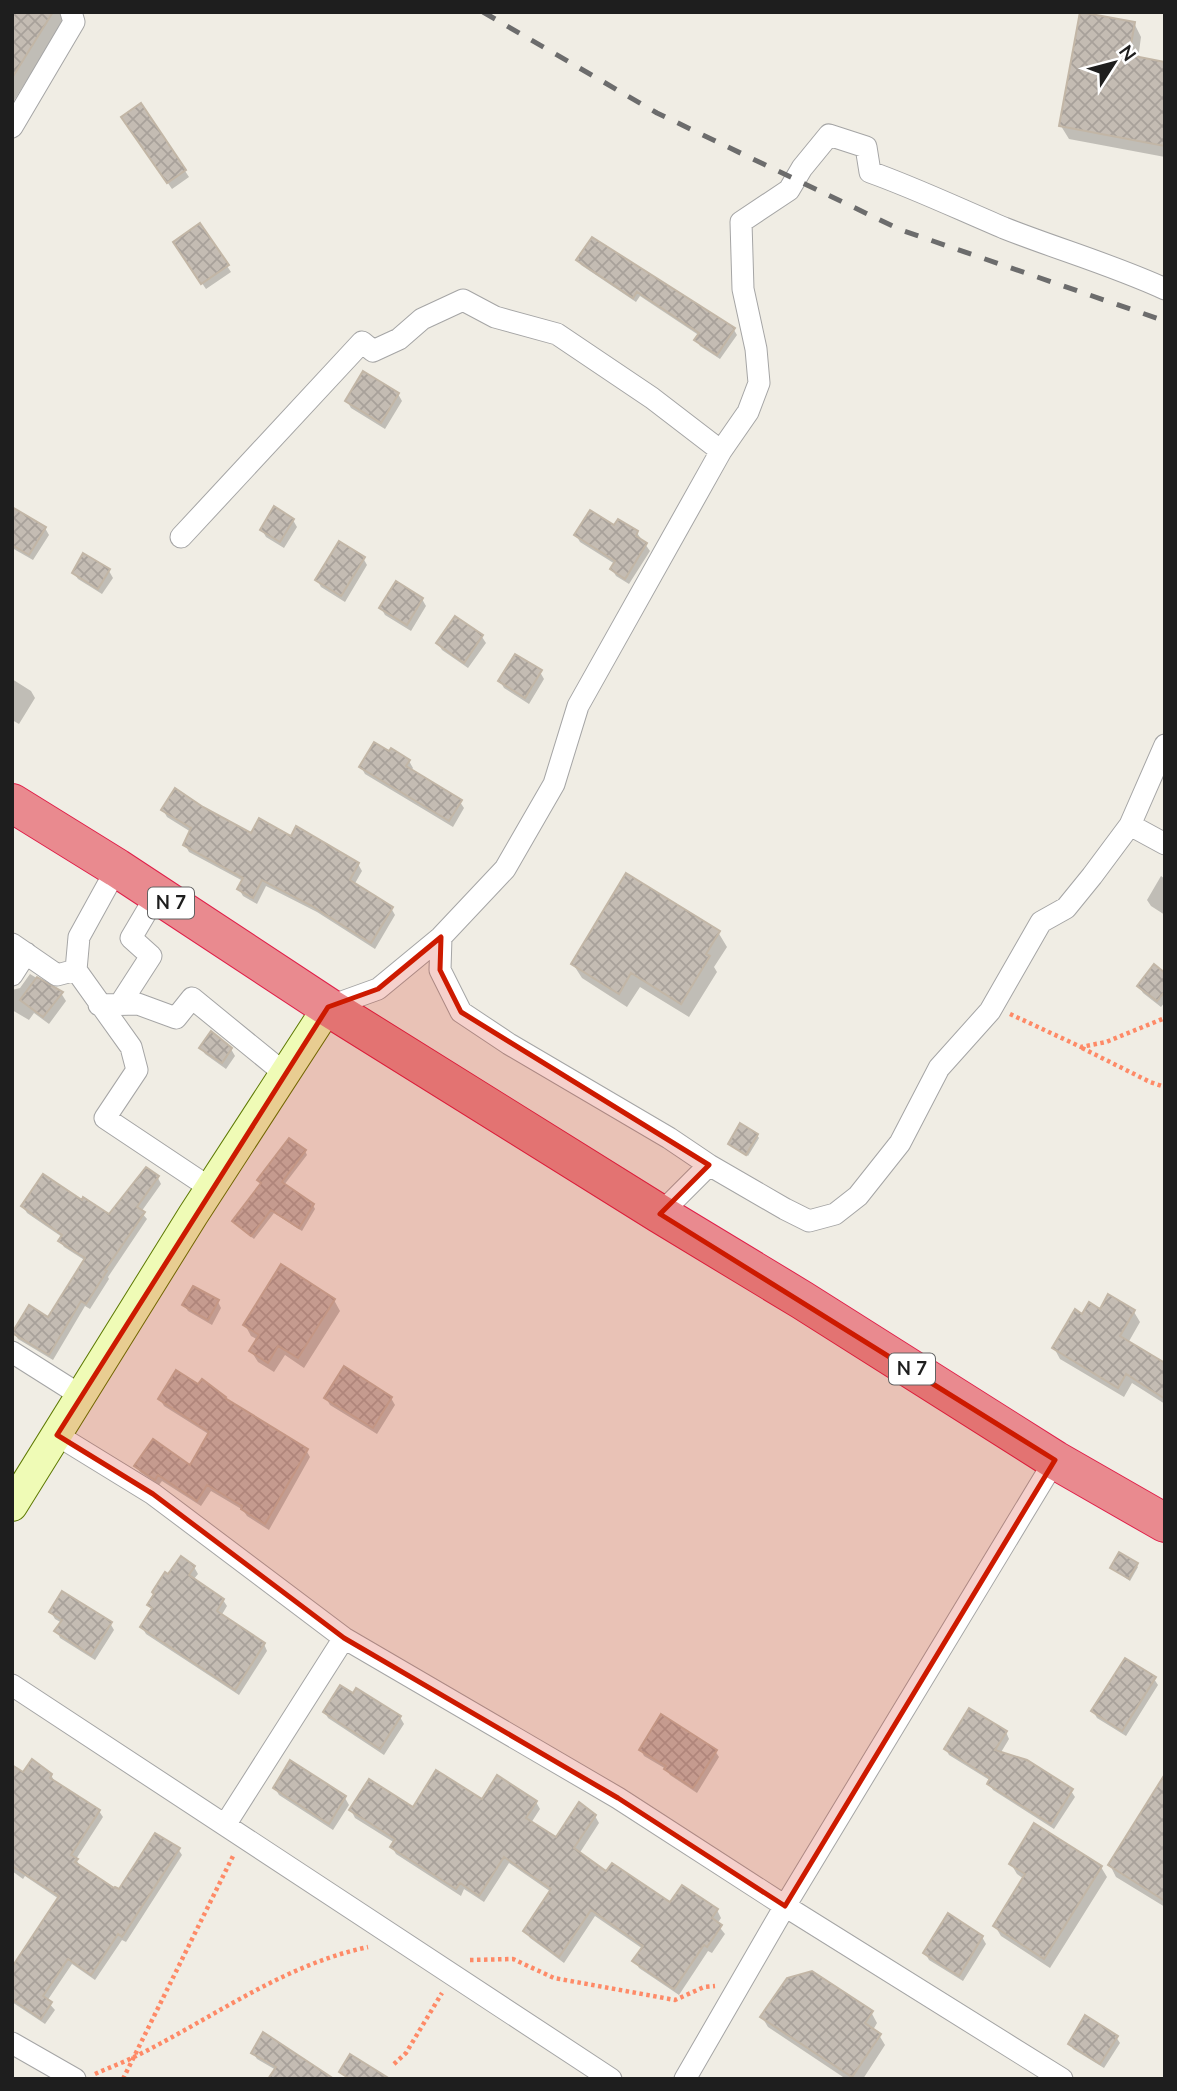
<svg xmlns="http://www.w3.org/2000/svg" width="1177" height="2091" font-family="'Nunito Sans',sans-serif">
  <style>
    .shadow { fill: #0003 }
    .building { fill: url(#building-cross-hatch); stroke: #c2b6a6; stroke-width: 2 }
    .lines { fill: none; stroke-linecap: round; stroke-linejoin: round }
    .street-casing { stroke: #a5a5a5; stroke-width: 23 }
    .secondary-casing { stroke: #5d7902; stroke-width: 32 }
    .highway-casing { stroke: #e01f49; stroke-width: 40 }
    .path { stroke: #fe8a67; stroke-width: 4.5; stroke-dasharray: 3.5 3.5; stroke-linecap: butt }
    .street { stroke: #fff; stroke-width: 21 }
    .secondary { stroke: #effbb6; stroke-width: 30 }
    .highway { stroke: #e98a8f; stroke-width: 38 }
    .rail { stroke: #6c6c6c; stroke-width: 5; stroke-dasharray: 14 14; stroke-linecap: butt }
    .marked { fill: #cd1a00; fill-opacity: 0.2; stroke: #cd1a00; stroke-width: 5; stroke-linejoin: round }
    .labels { text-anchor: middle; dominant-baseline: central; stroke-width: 6; stroke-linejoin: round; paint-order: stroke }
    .shield { fill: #fff; stroke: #626262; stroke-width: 2 }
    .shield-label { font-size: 19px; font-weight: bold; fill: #1e1e1e }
  </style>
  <defs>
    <pattern id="building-cross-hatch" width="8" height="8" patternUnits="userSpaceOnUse" patternTransform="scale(1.75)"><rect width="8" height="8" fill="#c4bcb3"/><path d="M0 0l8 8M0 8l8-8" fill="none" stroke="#a8a19a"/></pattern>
  </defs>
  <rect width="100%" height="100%" fill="#f0ede4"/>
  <path class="shadow" d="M12 12H64L67 16 12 104Z
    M1134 23 1141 37 1138 59 1165 64V157L1069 139 1061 126Z
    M127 124 185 171 189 177 172 189Z
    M179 249 227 266 231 272 206 289Z
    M578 260 734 330 737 335 720 359 700 346 696 340 700 336 640 296 636 302 581 265Z
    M398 394 402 401 385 429 351 408 347 401Z
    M12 509 45 528 49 535 33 560 12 548Z
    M293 520 297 527 284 548 266 537 262 530Z
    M614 527 637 533 650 551 629 584 616 576 612 569 615 564 580 542 576 535Z
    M363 558 367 565 345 602 321 587 317 580Z
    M109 571 113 578 102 594 78 579 74 573Z
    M422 599 426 606 411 631 385 615 381 608Z
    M482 637 486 643 468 668 442 650 438 643Z
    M540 672 544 679 529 704 504 688 500 681Z
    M12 679 31 691 35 698 19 724 12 720Z
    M409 761 413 768 411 771 460 802 464 808 453 827 365 774 361 767Z
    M202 809 252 836 292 838 358 864 362 871 354 885 391 908 395 915 375 949 317 912 266 886 257 904 243 896 239 889 243 881 189 852 185 845 191 832 167 817 163 810Z
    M1161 876 1165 879V915L1151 906 1147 900Z
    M718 932 727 947 714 967 717 972 689 1017 640 987 627 1007 582 978 573 964Z
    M30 974 61 993 66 1001 49 1024 34 1013 29 1020 12 1010V990L20 988Z
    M1165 975V1002L1161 1007 1143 993 1139 986Z
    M201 1048 231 1049 235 1056 226 1069 205 1054Z
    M757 1135 759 1138 748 1156 730 1144Z
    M305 1151 307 1155 284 1185 313 1205 315 1209 302 1231 274 1213 254 1239 237 1225 234 1221 262 1184 259 1180Z
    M158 1178 161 1184 141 1212 147 1219 108 1277 109 1279 90 1309 85 1306 53 1360 18 1339 14 1333 49 1319 86 1261 64 1247 60 1241 62 1237 27 1213 23 1206 82 1202 109 1217Z
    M334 1300 340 1311 304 1368 285 1355 274 1372 258 1362 251 1351 258 1340 251 1336 245 1325Z
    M218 1302 221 1308 212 1325 188 1311 184 1305Z
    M1101 1311 1134 1312 1140 1322 1128 1343 1163 1364 1165 1361V1404L1132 1383 1124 1397 1060 1359 1054 1348 1083 1316Z
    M326 1398H391L395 1405 377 1434 330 1405Z
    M160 1399 227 1402 306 1450 310 1457 269 1530 247 1516 243 1510 211 1491 201 1506 162 1481 159 1485 140 1472 136 1466 190 1467 210 1435 164 1406Z
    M1136 1565 1138 1567 1130 1581 1112 1568Z
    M194 1567 198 1574 193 1580 223 1600 227 1606 221 1616 264 1644 267 1651 239 1695 146 1634 142 1627 152 1611 149 1605 169 1576Z
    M51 1612 110 1623 114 1630 95 1660 60 1638 57 1631 62 1623 55 1619Z
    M1154 1679 1158 1685 1126 1736 1097 1718 1093 1711Z
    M325 1712 400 1717 404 1724 384 1755 328 1718Z
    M1006 1732 1009 1739 1000 1754 1071 1791 1075 1797 1054 1829 993 1790 989 1784 991 1781 949 1755 946 1749Z
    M641 1750 715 1751 719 1757 697 1793 670 1775 666 1769 644 1756Z
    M12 1767 23 1774 51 1775 55 1782 99 1811 103 1817 76 1859 80 1866 119 1891 178 1849 182 1855 126 1942 122 1940 95 1980 72 1964 47 2001 55 2010 45 2024 12 2002V1972L59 1899 25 1876 23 1879 12 1871Z
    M275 1788 345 1798 349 1805 333 1830 279 1795Z
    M1165 1789V1907L1116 1877 1110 1865Z
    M483 1801 536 1802 540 1809 531 1823 556 1840 595 1816 599 1823 579 1854 607 1873 671 1905 717 1910 721 1918 717 1924 725 1934 712 1953 708 1951 679 1995 639 1968 635 1961 643 1949 595 1916 564 1963 530 1938 525 1931 551 1892 509 1863 484 1902 464 1889 461 1896 396 1854 392 1847 395 1843 355 1818 351 1810H414Z
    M1011 1864 1101 1867 1107 1877 1050 1968 1001 1936 995 1926 1024 1879 1017 1874Z
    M982 1937 986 1944 963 1981 929 1960 925 1953Z
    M871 2012 877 2023 873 2030 879 2035 885 2045 863 2079H846L768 2027 762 2017Z
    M1116 2037 1120 2043 1104 2068 1073 2049 1070 2044Z
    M253 2053 326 2079 276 2070 257 2059Z"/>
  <path class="building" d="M12 12H53L12 78Z
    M1080 12 1135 22 1129 55 1165 62V146L1059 126Z
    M141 103 186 170 167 183 121 117Z
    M200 223 229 265 201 284 173 242Z
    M592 237 735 328 717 355 694 340 699 333 663 309 637 292 633 298 576 260Z
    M363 371 399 393 381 423 345 401Z
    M274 506 294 519 280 542 260 530Z
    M12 507 46 527 29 555 12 545Z
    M590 510 614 525 618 519 638 531 636 536 647 543 625 579 610 569 615 561 574 535Z
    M339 541 365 557 341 596 315 580Z
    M83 553 110 569 98 589 72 573Z
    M396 581 423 598 407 625 379 608Z
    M455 616 483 635 464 663 436 643Z
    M515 654 542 670 525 698 498 681Z
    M374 742 389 751 391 748 410 760 406 766 462 800 449 821 359 767Z
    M175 788 203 807 251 833 259 818 291 836 296 826 359 863 350 880 393 907 371 943 312 906 262 880 253 898 237 889 243 878 183 845 191 828 161 810Z
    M626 873 720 931 706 954 710 956 681 1004 631 973 619 994 571 964Z
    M1154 964 1165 973V991L1157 1001 1137 986Z
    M37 977 63 992 43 1017 20 1000Z
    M211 1031 232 1048 222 1063 199 1048Z
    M740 1123 758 1134 746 1155 728 1144Z
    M289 1138 306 1150 282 1182 314 1204 299 1228 271 1210 251 1236 232 1221 261 1183 257 1180Z
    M146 1167 159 1176 137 1207 145 1212 105 1270 107 1271 86 1304 81 1301 49 1355 12 1333 29 1305 48 1317 85 1258 58 1241 62 1235 21 1206 43 1174 82 1200 83 1197 109 1214Z
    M281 1264 335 1299 298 1358 278 1346 268 1363 249 1351 259 1335 243 1325Z
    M193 1286 219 1300 208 1320 182 1305Z
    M1108 1294 1135 1310 1120 1336 1165 1363V1399L1126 1374 1118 1388 1052 1348 1075 1309 1082 1314 1089 1302 1100 1309Z
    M344 1366 392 1397 373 1428 324 1398Z
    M176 1370 198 1384 202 1379 226 1397 225 1398 308 1449 265 1524 241 1509 242 1506 207 1485 197 1501 158 1475 155 1480 134 1466 153 1439 190 1465 209 1432 158 1399Z
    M1119 1552 1138 1563 1129 1579 1110 1568Z
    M181 1556 195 1566 189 1575 224 1599 217 1611 265 1643 235 1690 140 1627 152 1608 147 1605 154 1594 152 1592 165 1572 168 1574Z
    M62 1591 112 1622 91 1655 54 1631 62 1620 49 1612Z
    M1125 1658 1156 1677 1122 1731 1091 1711Z
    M340 1685 353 1693 356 1688 401 1716 380 1749 323 1712Z
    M969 1708 1007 1731 995 1750 1027 1760 1073 1789 1051 1824 987 1784 990 1778 944 1749Z
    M661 1714 717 1750 693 1788 664 1769 666 1766 639 1750Z
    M32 1759 52 1774 50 1778 100 1810 71 1855 78 1859 75 1862 114 1888 115 1887 119 1889 155 1833 180 1848 122 1937 118 1934 91 1975 68 1959 43 1996 52 2002 41 2019 12 1999V1967L59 1896 12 1866V1765L23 1772Z
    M290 1760 346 1796 329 1824 273 1788Z
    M436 1770 482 1799 497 1775 537 1801 526 1818 556 1837 579 1802 596 1815 574 1848 606 1871 612 1863 670 1902 682 1885 718 1909 712 1918 722 1925 707 1947 704 1945 674 1989 632 1961 643 1946 591 1910 559 1957 523 1931 551 1889 504 1857 479 1896 460 1883 456 1889 390 1847 395 1839 349 1810 369 1779 413 1807Z
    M1165 1774V1901L1108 1865Z
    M1034 1823 1102 1866 1044 1959 993 1926 1025 1874 1009 1864Z
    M948 1913 983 1936 959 1976 923 1953Z
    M812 1971 873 2011 865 2023 881 2034 852 2077 760 2017 787 1978Z
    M1085 2015 1118 2036 1100 2064 1068 2044Z
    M263 2032 334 2079H268L276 2067 251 2053Z
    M350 2054 390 2079H350L339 2072Z"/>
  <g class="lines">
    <defs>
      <path id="street" d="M12 127 74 22 71 12
        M181 537 362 342 373 351 399 339 422 319 463 300 495 317 557 334 652 398 721 451
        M1130 825 1165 844
        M117 868 79 937 76 970 131 1047 137 1070 105 1118 210 1188
        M12 944 57 975 76 970
        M12 975 26 953
        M120 1004 151 956 131 938 157 894
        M99 1005 138 1004 176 1018 192 998 284 1073
        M328 1007 378 989 441 937
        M709 1165 669 1138 509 1044 461 1012 440 970 441 937 505 869 554 784 578 706 721 451 748 412 759 383 756 349 743 289 741 222 789 190 802 168 829 135 866 147 870 172C915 188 959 209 1004 228 1057 249 1113 265 1165 289
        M660 1214 709 1165 785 1209 809 1221 835 1214 858 1196 900 1143 939 1068 990 1011 1041 922 1066 908 1092 876 1130 825 1165 745
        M12 1352 80 1395
        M57 1435 153 1494 344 1638 618 1798 785 1906 1062 2079
        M12 1685 611 2079
        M225 1825 344 1638
        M12 2043 75 2079
        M685 2079 785 1906 1055 1460"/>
      <path id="secondary" d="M12 1506 193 1215 328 1007"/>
      <path id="highway" d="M12 803 117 868 328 1007 660 1214 802 1300 1055 1460 1165 1523"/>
    </defs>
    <use href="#street" class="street-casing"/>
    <use href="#secondary" class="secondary-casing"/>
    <use href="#highway" class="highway-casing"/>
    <path class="path" d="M1010 1014 1081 1047 1106 1042 1165 1018
      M1082 1048 1150 1082 1165 1087
      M470 1960 513 1959 554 1978 675 2000 704 1987 715 1986
      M394 2064 406 2053 442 1993
      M95 2074C108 2068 122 2063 134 2057 212 2019 282 1965 368 1947
      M123 2079 233 1856"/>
    <use href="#street" class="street"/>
    <use href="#secondary" class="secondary"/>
    <use href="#highway" class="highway"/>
    <path class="rail" d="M483 12 657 113 901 230 1165 321"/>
  </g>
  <path class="marked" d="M441 937 440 970 461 1012 709 1165 660 1214 1055 1460 785 1906 618 1798 344 1638 153 1494 57 1435 328 1007 378 989Z"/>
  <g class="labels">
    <g class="shield">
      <rect x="148" y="887.5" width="46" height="31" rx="5"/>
      <rect x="889" y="1353.5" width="46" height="31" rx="5"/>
    </g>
    <g class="shield-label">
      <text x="171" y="903">N 7</text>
      <text x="912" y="1369">N 7</text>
    </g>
  </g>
  <rect width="1177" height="2091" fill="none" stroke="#1e1e1e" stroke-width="28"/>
  <g transform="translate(1114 63) rotate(54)" stroke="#ffffff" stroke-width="5" paint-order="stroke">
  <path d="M0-5L12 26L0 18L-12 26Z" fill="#1e1e1e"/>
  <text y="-10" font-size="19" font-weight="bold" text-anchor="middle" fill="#1e1e1e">N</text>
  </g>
</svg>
